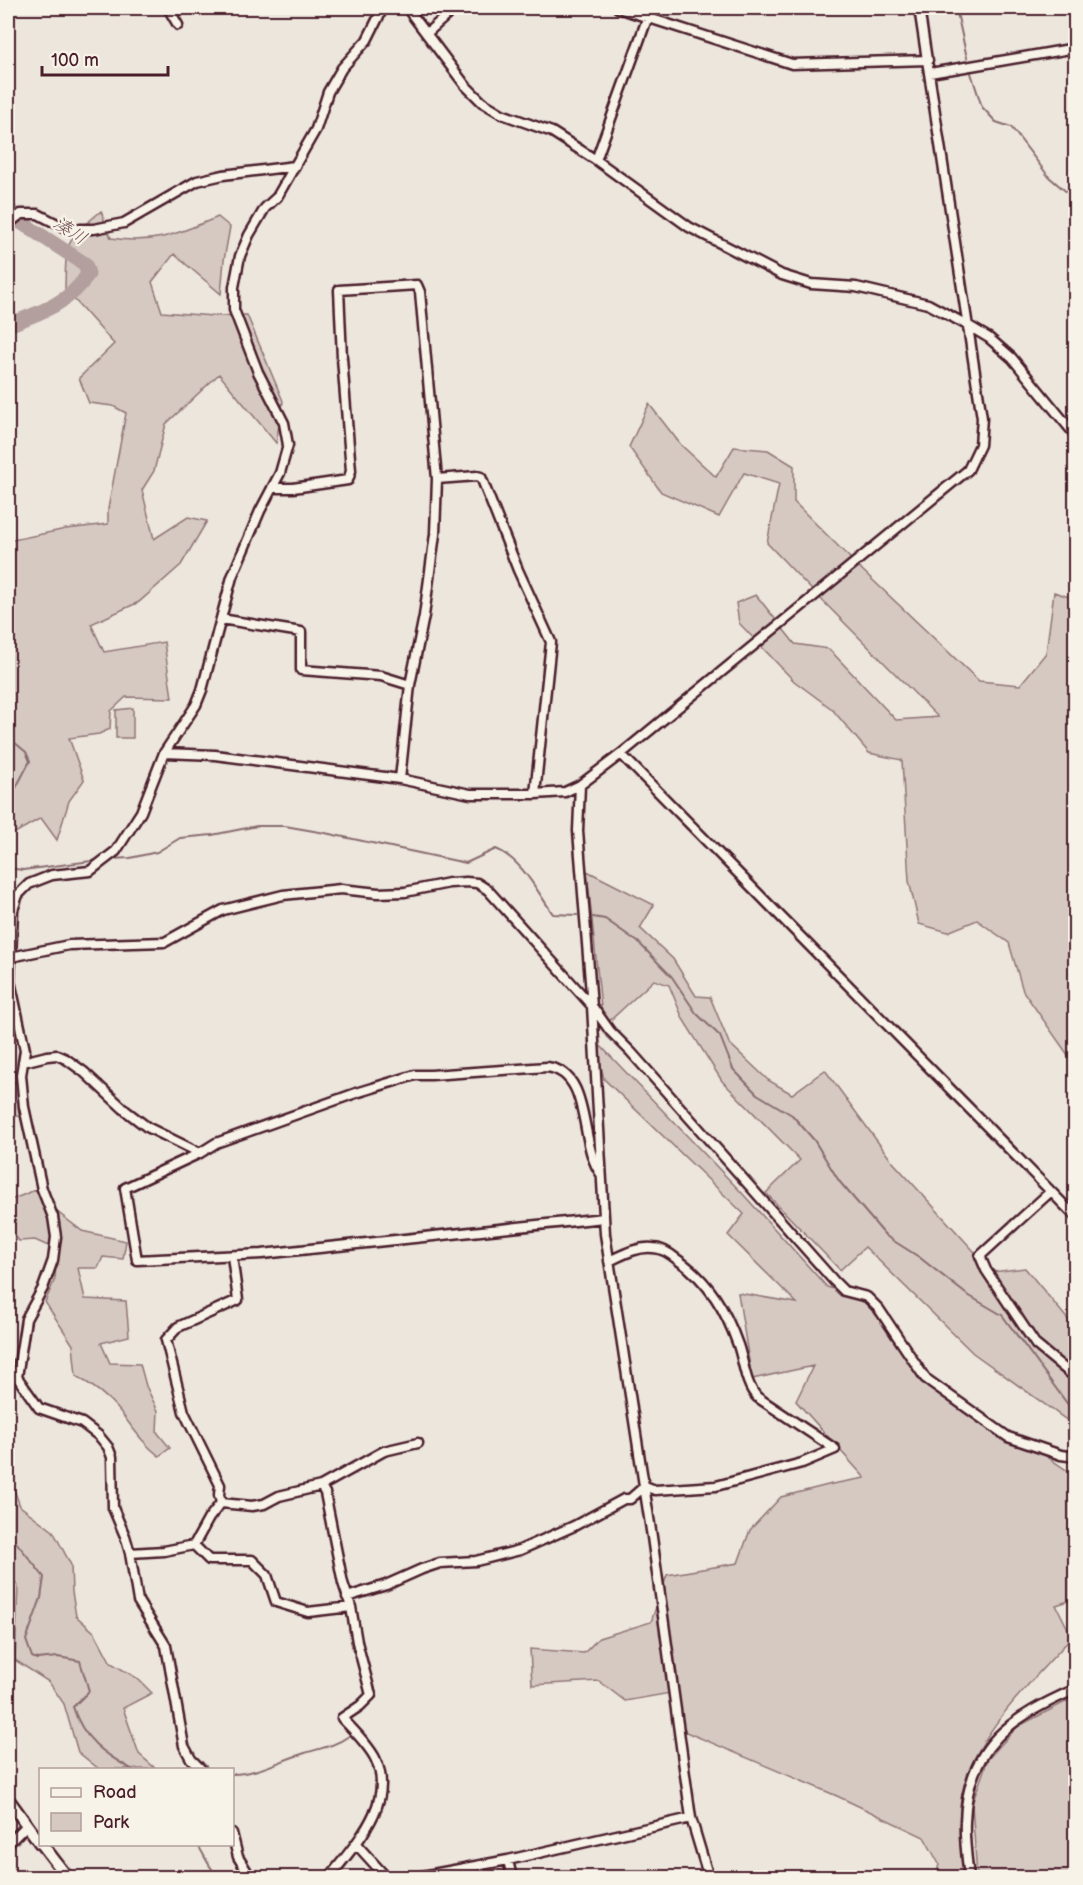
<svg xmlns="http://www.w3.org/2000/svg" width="1083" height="1885" font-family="'Balsamiq Sans','Klee One',sans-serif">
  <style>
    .green { fill: #d5c9c2; stroke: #907476; stroke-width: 1.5 }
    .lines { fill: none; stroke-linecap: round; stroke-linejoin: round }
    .stream { stroke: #896c6f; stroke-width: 2 }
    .river { stroke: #b39f9d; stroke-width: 15 }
    .minor-casing { stroke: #4a1f2b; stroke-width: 13 }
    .major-casing { stroke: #4a1f2b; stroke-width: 15 }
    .minor { stroke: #f7f3e8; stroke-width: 8 }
    .major { stroke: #f7f3e8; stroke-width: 10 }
    .labels { text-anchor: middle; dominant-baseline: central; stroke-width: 4.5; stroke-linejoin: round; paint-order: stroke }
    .water-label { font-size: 18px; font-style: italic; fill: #6f4c53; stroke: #f7f3e8 }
  </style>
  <rect width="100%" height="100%" fill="#ece6dd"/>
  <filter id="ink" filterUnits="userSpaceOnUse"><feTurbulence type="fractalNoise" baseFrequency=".0167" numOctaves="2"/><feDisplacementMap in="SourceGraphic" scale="12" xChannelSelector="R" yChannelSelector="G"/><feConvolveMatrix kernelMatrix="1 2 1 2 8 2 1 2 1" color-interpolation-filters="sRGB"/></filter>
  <g filter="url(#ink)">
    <path class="green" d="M101 211 111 238C155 245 179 233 218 217L230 227 224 260 221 294 174 254 152 282 162 312 213 316 247 315 283 401 276 443 219 374 166 424 154 471 142 490 154 539 188 517 207 521 181 565 139 602 91 624 104 652 164 642 172 698 126 697 111 711 110 729 99 734 69 738 84 780 69 801 57 840 41 818 8 837V541L66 529 108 524V509L126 413 113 406 89 403 79 378 114 344 65 289C66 242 64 242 101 211Z
      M649 404 681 445 716 477 734 447 768 450 794 466V502L859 567 979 681 1020 685 1046 653 1054 592 1075 599V1065L1023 991 1009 943 977 920 948 932 919 924 909 881 902 760 869 753 832 709 794 681 739 623 736 603 756 595 795 644 829 649 896 720 938 717 805 583 767 543 779 484 744 473 719 517 661 492 629 447Z
      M133 708V738H116V710Z
      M587 871 654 905 640 928 673 959 696 996 710 997 729 1043 768 1080 792 1094 825 1070 891 1160 993 1272 1025 1268 1075 1328V1426L973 1353 865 1247 840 1270 766 1193 800 1160 722 1081 683 1019 669 985 654 980 603 1027Z
      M594 1039 742 1193 827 1287 859 1296 888 1329 922 1381 984 1426 1034 1448 1075 1476V1602L1072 1600 1056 1605 1072 1637C1032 1681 970 1739 961 1799 957 1825 961 1852 963 1878L936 1877 939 1864 924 1837 837 1796 686 1732 670 1693 625 1701 599 1681 532 1685 530 1649 584 1653 599 1638 651 1622 667 1575 738 1563 750 1530 781 1497 832 1484 865 1478 796 1401 813 1366 752 1379 738 1293 797 1303 728 1235 744 1214 604 1079Z
      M8 1079 17 1083 19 1116 8 1117Z
      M38 1189 56 1211 82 1231 126 1241 123 1259 103 1257 98 1268H78L85 1299 126 1301 129 1336 101 1343 110 1363 140 1364 146 1386 158 1411 157 1432 170 1448 159 1456C142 1443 131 1425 118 1409 106 1395 92 1385 76 1376L73 1345 45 1302 55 1279 57 1250 35 1240 19 1241 8 1226V1201Z
      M8 1473 20 1506 53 1531 71 1565 72 1592 76 1616 95 1633 111 1663 137 1678 152 1693 123 1708 139 1754 156 1769H99L78 1752 64 1704 49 1682 15 1660 18 1586 8 1572Z
      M1075 1697V1877H977L972 1804 988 1759 1017 1727Z"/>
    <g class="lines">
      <path class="stream" d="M956 8 967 58
        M971 73 982 107 996 122 1011 127 1049 177 1076 200
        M8 737 26 752 30 761 8 803
        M110 859 130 858 157 852 180 838 212 835 257 826H285L325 833 466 863 496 849C522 860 537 891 553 914L577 915
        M8 868 23 870 99 860
        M593 917 605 919 638 942 672 977 696 1013 720 1036 733 1069 757 1094 792 1115 814 1140 839 1181 886 1236 919 1257 966 1294 1002 1315 1069 1406H1076
        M8 1536 16 1542 44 1577 41 1598 26 1640 32 1657 37 1659 58 1657 80 1661 89 1691 73 1707C83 1739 104 1754 133 1770
        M232 1774C258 1774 281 1760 305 1753 321 1748 335 1746 349 1736
        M197 1844C205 1855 209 1870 220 1878"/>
      <path class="river" d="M8 208 19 221 85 264 88 274C71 303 37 314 8 325"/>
      <defs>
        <path id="minor" d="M168 8 178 25
          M407 8 465 85 482 102 502 114 552 132 596 160 689 227 782 275 811 284 856 287 928 304 969 326 989 338 1012 358 1076 436
          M618 8 792 64 928 60
          M427 33 455 8
          M930 73 1076 48
          M596 160 651 8
          M8 224 21 214H38L67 229H94L124 223 197 181 223 175 295 166
          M437 479 477 476 481 477 518 570 551 642 535 794
          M272 488H293L348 480 351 471 342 358 339 290 417 285 420 292 437 479 435 534 424 616 410 685 400 779
          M221 619 301 632V670L381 676 410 685
          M164 753 215 755 400 779 470 794H535L565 792 580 785
          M621 754 1076 1217
          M11 957 69 945 165 942 223 910 283 895 341 889 378 893 405 892 449 883 466 882 477 883 488 890 592 1006 610 1031 631 1052 834 1281 844 1291 867 1297 879 1309 925 1378 1008 1437 1061 1455 1076 1457
          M23 1062 47 1056 57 1055 66 1059 84 1072 126 1111 147 1127 200 1153
          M601 1174C578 1144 593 1073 547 1067L431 1075H415L356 1093 216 1143 200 1153 125 1188 137 1260 262 1254 604 1218
          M1049 1193 980 1256 986 1270 1036 1345 1076 1378
          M8 1371 17 1377 39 1408 82 1423 99 1436 108 1447 112 1457 113 1508 125 1536 130 1553 138 1601 166 1646 184 1746 191 1759 202 1770
          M17 1377 26 1319 43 1288 53 1260 56 1237 53 1217 42 1189 24 1107 21 1075 25 1050 10 981 13 910 18 895 29 884 52 875 90 871 116 851 141 812 164 753 196 705 202 690 232 577 260 511 280 473 288 445 284 423 258 372 234 310V287L240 256 249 235 265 208 277 197 316 129 328 92 342 68 367 40 383 8
          M321 1486 384 1451 418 1443
          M221 1503 252 1506 264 1504 279 1496 321 1486 325 1493 343 1583 351 1607 357 1642 371 1695 360 1706 342 1718C353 1730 367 1743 375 1758 397 1803 354 1845 329 1878
          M221 1503 219 1495 220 1485 184 1412 166 1340 178 1327 238 1300 232 1256
          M194 1545 209 1560H252L267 1575 276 1602 308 1612 351 1607
          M130 1553 164 1551 194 1545 209 1518 221 1503
          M347 1597 386 1585 422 1569 440 1563 476 1561 520 1550 574 1526 624 1499H630L645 1486 655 1490 716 1486 802 1463 835 1449 757 1397C745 1384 744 1362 738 1345 726 1311 709 1281 678 1260 672 1255 662 1248 653 1248 638 1246 622 1255 609 1261
          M232 1833 238 1857 251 1878
          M8 1844 27 1825
          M357 1845 386 1877 391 1878
          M508 1860 512 1878
          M411 1878 508 1860 691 1818
          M709 1878 691 1818 652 1537 605 1234 592 1006 578 831 580 785 621 754 968 470 980 445 982 418 919 8
          M969 1878C967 1859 964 1840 965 1822 967 1745 1012 1717 1076 1689"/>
        <path id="major" d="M8 1799 40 1843
          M42 1844 68 1878"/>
      </defs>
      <use href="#minor" class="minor-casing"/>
      <use href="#major" class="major-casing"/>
      <use href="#minor" class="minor"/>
      <use href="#major" class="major"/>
    </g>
  </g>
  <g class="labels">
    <g class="water-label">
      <text transform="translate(70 231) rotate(33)">湊川</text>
    </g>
  </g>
  <rect width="1083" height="1885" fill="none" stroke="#f7f3e8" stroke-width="30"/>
  <rect x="15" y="15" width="1053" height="1855" fill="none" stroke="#4a1f2b" stroke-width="2" filter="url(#ink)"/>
  <rect x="39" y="1768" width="195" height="78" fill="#f7f3e8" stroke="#b29e9c" stroke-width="1.5"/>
  <rect x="51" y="1788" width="30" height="9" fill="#f7f3e8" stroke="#b29e9c" stroke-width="1.5"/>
  <text x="93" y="1798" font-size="18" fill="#4a1f2b">Road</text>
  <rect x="51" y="1813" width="30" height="18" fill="#d5c9c2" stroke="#b29e9c" stroke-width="1.5"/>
  <text x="93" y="1828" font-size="18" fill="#4a1f2b">Park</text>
  <path d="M42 66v9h126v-9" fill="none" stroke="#4a1f2b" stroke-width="3"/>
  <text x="51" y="66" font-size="18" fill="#4a1f2b" stroke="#f7f3e8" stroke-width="4.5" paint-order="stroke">100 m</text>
</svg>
